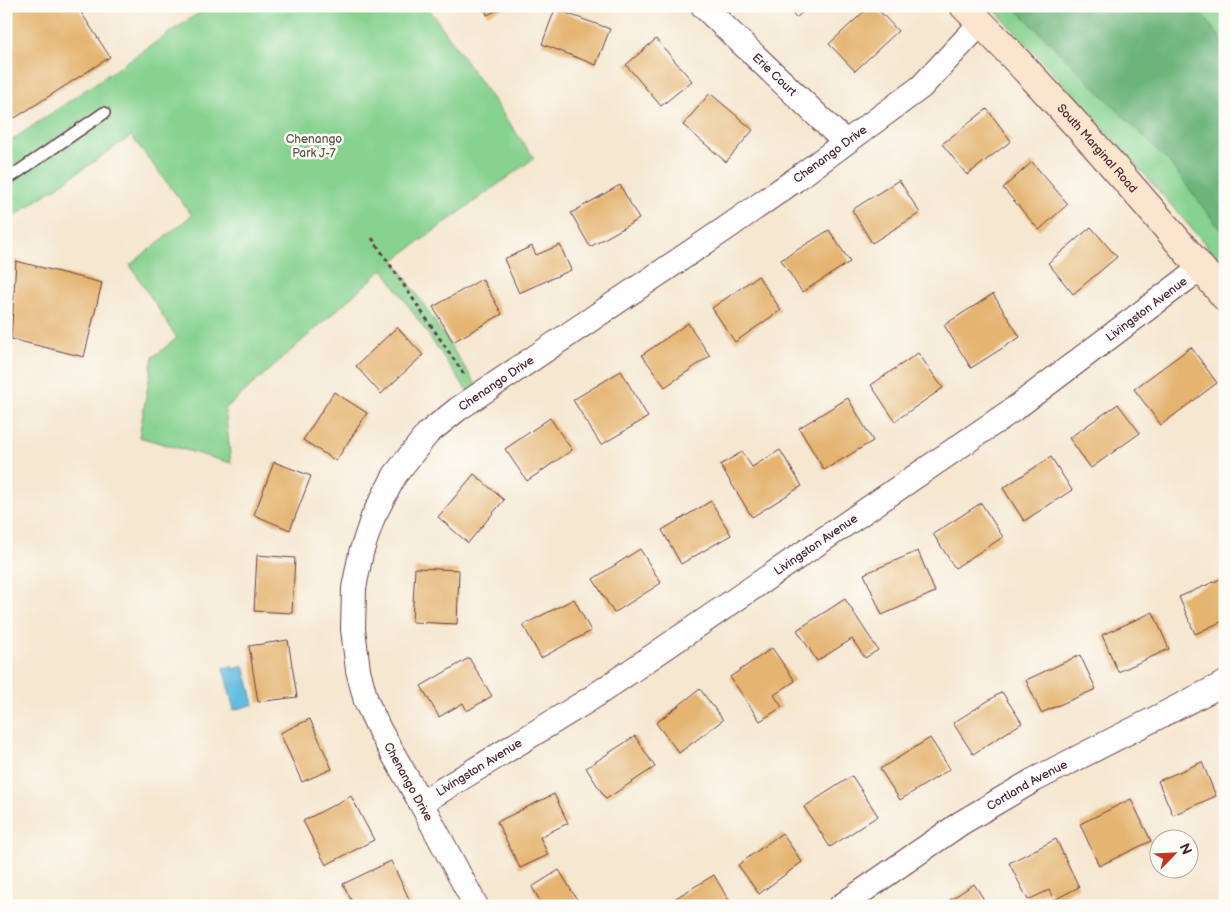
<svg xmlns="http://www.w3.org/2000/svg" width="1231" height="912" font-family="'Balsamiq Sans',sans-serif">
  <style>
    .green { fill: #86d28f; stroke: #68785d }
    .forest { fill: #6cb47a; stroke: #5b6a52 }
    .water { fill: #63bde0; stroke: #566e86 }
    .building { fill: #e4b470 }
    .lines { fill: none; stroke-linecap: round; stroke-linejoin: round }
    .lane-casing { stroke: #643d44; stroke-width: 14 }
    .street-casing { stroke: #643d44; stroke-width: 26 }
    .secondary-casing { stroke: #643d44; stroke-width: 30 }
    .path { stroke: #643d44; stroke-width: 3; stroke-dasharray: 4 4; stroke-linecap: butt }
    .lane { stroke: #fff; stroke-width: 11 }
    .street { stroke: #fff; stroke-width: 24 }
    .secondary { stroke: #fbe5cf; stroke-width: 28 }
    .labels { text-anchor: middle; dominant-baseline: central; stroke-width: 5; stroke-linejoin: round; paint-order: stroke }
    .street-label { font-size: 12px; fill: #4a1f2b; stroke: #fdfcf7 }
    .park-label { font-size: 12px; fill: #5c5549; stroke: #fdfcf7 }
  </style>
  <rect width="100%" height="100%" fill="#fdfcf7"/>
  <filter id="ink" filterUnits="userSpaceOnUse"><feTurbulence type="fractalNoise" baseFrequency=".02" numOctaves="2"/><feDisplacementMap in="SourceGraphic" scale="10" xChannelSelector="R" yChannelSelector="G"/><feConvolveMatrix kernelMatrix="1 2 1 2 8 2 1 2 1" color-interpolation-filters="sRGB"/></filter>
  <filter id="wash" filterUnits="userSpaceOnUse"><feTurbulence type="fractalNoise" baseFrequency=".0096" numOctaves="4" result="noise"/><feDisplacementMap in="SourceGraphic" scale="20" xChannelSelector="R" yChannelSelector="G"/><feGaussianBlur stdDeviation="1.12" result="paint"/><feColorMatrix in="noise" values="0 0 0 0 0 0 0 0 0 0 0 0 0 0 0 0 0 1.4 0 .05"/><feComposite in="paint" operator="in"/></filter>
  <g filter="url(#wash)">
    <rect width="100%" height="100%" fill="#f5e7d0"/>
    <path class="green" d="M209 6H427L534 158 394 260 479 389 470 395 383 269 225 409 231 463 139 437 153 357 177 338 130 265 192 215 131 136 6 222V144Z
      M991 6H1217L1225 20V267L1117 143Z"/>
    <path class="forest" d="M1013 6H1167L1202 14 1218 35 1225 49V236L1169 162Z"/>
    <path class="water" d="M232 666 233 669 244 666 254 704 234 710 223 668Z"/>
    <g id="blocks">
      <path class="building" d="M6 6H77L110 57 15 118 6 104Z
        M484 6H507L487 15Z
        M786 6H809L796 18Z
        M870 6H875L898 31 855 71 829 44Z
        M555 9 610 29 596 65 542 44Z
        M656 39 692 81 661 106 626 65Z
        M710 93 753 130 726 162 683 125Z
        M987 109 1011 141 967 175 942 144Z
        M1032 162 1068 204 1039 230 1003 188Z
        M899 180 920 213 872 243 852 210Z
        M620 185 639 219 590 247 571 213Z
        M1091 227 1117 257 1073 294 1048 263Z
        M829 230 850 262 802 292 781 260Z
        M560 245 571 270 519 293 504 259 532 246 536 255Z
        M16 261 102 283 84 357 11 339Z
        M758 276 781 310 735 342 712 308Z
        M482 279 502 314 453 342 433 307Z
        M993 294 1020 337 971 368 944 325Z
        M688 323 710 356 665 387 642 355Z
        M397 327 423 355 381 394 356 366Z
        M1191 347 1217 383 1161 425 1134 389Z
        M918 353 943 388 895 421 871 385Z
        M621 371 648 417 601 445 573 400Z
        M334 392 367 413 336 461 303 440Z
        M848 398 873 441 824 470 799 428Z
        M1118 404 1140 433 1091 468 1069 438Z
        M550 418 572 450 527 481 505 449Z
        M780 450 802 486 752 517 720 465 742 452 752 467Z
        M1051 457 1072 490 1024 521 1003 488Z
        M274 462 311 476 290 530 254 515Z
        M474 474 504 500 468 543 438 517Z
        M711 501 731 535 681 564 662 530Z
        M981 503 1003 537 955 568 933 534Z
        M640 549 661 583 614 613 593 579Z
        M918 551 935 592 882 615 864 574Z
        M257 555 295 558 292 613 254 611Z
        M415 568 459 570 457 624 412 622Z
        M1225 577V620L1195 634 1179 597Z
        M574 599 591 631 541 658 523 625Z
        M845 599 878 650 865 658 852 639 817 661 797 630Z
        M1153 612 1169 649 1118 672 1102 635Z
        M288 640 297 697 258 702 249 646Z
        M772 648 795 681 774 695 782 707 760 721 730 677Z
        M1080 655 1096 689 1041 713 1026 680Z
        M469 658 492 696 467 711 463 703 439 717 421 686Z
        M700 689 723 720 679 753 656 723Z
        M1002 692 1022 723 973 754 953 723Z
        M310 719 332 769 302 782 280 733Z
        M635 736 655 767 606 799 586 768Z
        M930 738 950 769 900 800 880 769Z
        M1202 762 1216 796 1173 815 1158 781Z
        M852 776 878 816 830 847 804 807Z
        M554 794 568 823 540 837 548 855 520 868 497 822Z
        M351 796 374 840 326 865 303 821Z
        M1131 799 1151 841 1099 866 1080 824Z
        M782 833 802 862 759 894 738 865Z
        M1056 839 1079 887 1054 900 1049 890 1028 900 1009 863Z
        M391 861 412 905 410 906H354L343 884Z
        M559 870 581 906H543L532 887Z
        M714 875 732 906H667L666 904Z
        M974 884 988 906H941Z"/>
    </g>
  </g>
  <g filter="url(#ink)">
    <use href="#blocks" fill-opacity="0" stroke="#643d44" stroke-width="1"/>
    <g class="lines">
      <defs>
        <path id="lane" d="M6 180 104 113"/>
        <g id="street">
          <path id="s1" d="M703 6 845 142"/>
          <path id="s2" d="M421 803 590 699 1014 409 1201 268"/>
          <path id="s3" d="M476 906 421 803 380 731 366 701 358 670 353 629 354 588 361 553 373 517 395 475 428 433 458 409 725 229 795 180 921 87 981 23"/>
          <path id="s4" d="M841 906 961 823 1034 780 1225 683"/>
        </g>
        <g id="secondary">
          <path id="s5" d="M964 6C1056 98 1142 197 1225 297"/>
        </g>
      </defs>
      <use href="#lane" class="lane-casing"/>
      <use href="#street" class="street-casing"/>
      <use href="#secondary" class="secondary-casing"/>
      <path class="path" d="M372 238 465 376"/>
      <use href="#lane" class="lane"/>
      <use href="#street" class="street"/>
      <use href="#secondary" class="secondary"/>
    </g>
  </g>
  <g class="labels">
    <g class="street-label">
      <text stroke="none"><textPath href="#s1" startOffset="99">Erie Court</textPath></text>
      <text stroke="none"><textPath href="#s5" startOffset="195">South Marginal Road</textPath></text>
      <text stroke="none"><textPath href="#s3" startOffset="1011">Chenango Drive</textPath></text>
      <text stroke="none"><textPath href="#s2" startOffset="878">Livingston Avenue</textPath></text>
      <text stroke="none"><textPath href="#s3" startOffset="606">Chenango Drive</textPath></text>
      <text stroke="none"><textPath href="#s2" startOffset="472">Livingston Avenue</textPath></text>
      <text stroke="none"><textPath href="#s2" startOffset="68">Livingston Avenue</textPath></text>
      <text transform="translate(408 782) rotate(61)">Chenango Drive</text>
      <text stroke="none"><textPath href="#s4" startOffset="222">Cortland Avenue</textPath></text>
    </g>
    <g class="park-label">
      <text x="314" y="139">Chenango<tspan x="314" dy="14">Park J-7</tspan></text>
    </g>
  </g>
  <rect width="1231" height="912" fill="none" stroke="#fdfcf7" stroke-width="25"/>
  <g transform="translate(1174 854) rotate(66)"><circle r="24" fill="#fdfcf7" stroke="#b5a4a5"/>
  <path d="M0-4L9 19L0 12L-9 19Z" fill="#c8321e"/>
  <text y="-8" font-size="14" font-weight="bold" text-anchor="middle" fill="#4a1f2b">N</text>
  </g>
</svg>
